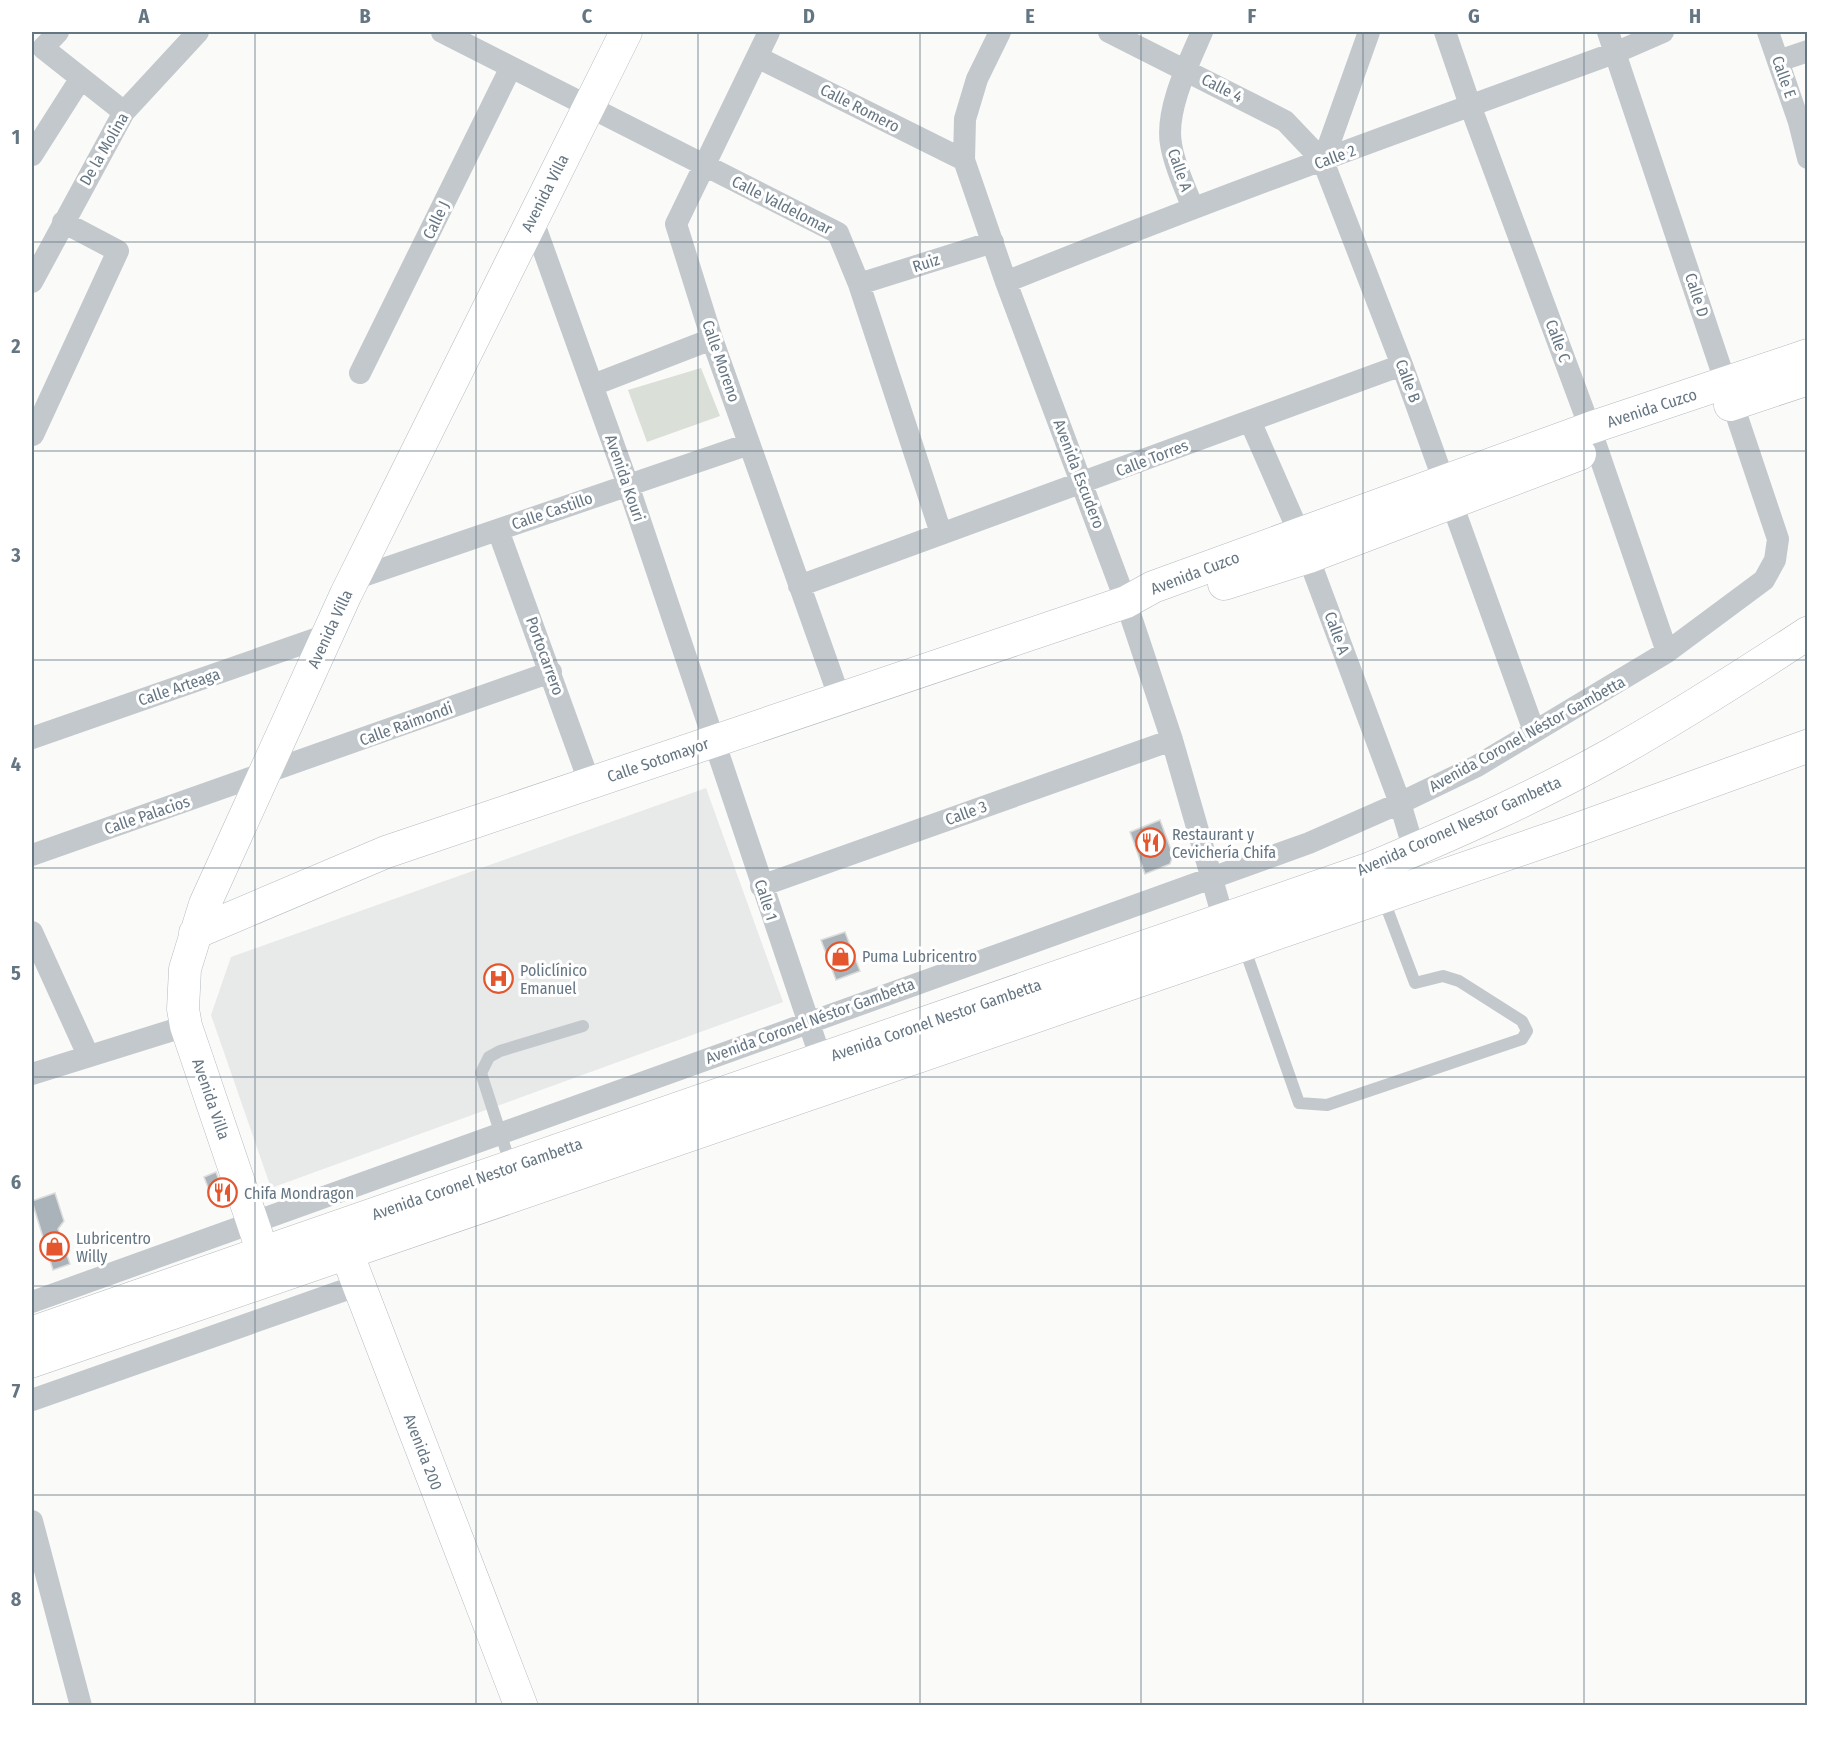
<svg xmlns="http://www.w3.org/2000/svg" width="1839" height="1737" font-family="'Fira Sans Condensed',sans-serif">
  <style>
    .built { fill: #e8e9e9 }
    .green { fill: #dadfd7 }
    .building { fill: #aab3b9; stroke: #dcdcda; stroke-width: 1.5 }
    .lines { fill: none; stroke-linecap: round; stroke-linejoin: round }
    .secondary-casing { stroke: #b3babf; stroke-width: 33 }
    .primary-casing { stroke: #b5babe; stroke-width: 34 }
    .highway-casing { stroke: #b4b9bd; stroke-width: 34 }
    .lane { stroke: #c3c8cc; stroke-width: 12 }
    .street { stroke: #c3c8cc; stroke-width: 22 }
    .secondary { stroke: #fff; stroke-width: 32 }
    .primary { stroke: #fff; stroke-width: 33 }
    .highway { stroke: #fff; stroke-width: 33 }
    .grid { fill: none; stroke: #657683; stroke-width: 1.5; stroke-opacity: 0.55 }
    .labels { text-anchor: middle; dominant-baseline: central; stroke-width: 6; stroke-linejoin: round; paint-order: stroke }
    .street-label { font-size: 16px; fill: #657683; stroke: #fff }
    .poi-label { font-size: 16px; fill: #657683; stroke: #fff; text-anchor: start }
    .neatline { fill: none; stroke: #657683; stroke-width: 2 }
    .grid-label { font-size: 20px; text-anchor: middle; font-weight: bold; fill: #657683 }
  </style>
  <rect width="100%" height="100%" fill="#fafaf8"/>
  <path class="built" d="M706 788 783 1002 271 1188 211 1015 231 957Z"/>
  <path class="green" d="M701 368 720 416 647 442 628 390Z"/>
  <path class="building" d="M1160 820 1173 855 1170 864 1145 874 1130 832Z
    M845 932 860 971 836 980 821 940Z
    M216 1172 226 1199 214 1203 204 1177Z
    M55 1193 64 1221 58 1229 70 1264 53 1270 32 1201Z"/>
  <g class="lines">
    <defs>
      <path id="secondary" d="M1730 405 1808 379
        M1224 584 1309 557 1580 454
        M195 933 386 852 1126 602 1153 587 1590 428 1808 355
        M263 1253 186 1026 183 1009 185 969 205 904 346 594 626 32"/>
      <path id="primary" d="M337 1228 521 1706"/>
      <path id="highway" d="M32 1333 1372 868C1454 833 1536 797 1614 753 1680 716 1744 675 1808 633
        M32 1361 1562 835 1808 746"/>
    </defs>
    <use href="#secondary" class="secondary-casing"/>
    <use href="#primary" class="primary-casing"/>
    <use href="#highway" class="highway-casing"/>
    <path class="lane" d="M1244 947 1299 1103 1327 1105 1522 1039 1527 1031 1522 1021 1459 981 1443 976 1415 983 1383 898
      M511 1166 481 1073 489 1057 500 1051 583 1026"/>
    <path class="street" d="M58 32 43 48 124 112
      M442 32 838 233 859 284 941 533
      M769 32 676 224 712 339 840 699
      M1000 32 977 79 965 119 964 160 1006 282 1126 602 1172 740 1224 921
      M1109 32 1285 121 1323 161
      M1369 32 1323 161 1402 365 1534 731
      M1445 32 1470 105 1590 428 1667 652
      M1768 32 1799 122 1808 158
      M757 57 964 160
      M1778 61 1808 51
      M32 155 81 78
      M1192 206C1185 187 1174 165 1171 144 1165 110 1189 62 1202 32
      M532 218 628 485 821 1059
      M32 282 124 112 198 32
      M1006 282C1208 200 1412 127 1617 52L1663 32
      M859 284 993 242
      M360 373 511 67
      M593 385 712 339
      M1250 421 1300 535 1400 803 1414 850
      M33 435 118 251 63 222
      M498 530 590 784
      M354 579 749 444
      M799 586 1402 365
      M32 738 327 635
      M32 855 551 672
      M761 886 1172 740
      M32 932 88 1055
      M32 1074 186 1026
      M32 1302 1309 843 1400 803 1477 766 1667 652 1764 580 1775 560 1778 539 1608 32
      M32 1400 359 1285
      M32 1521 81 1706"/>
    <use href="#secondary" class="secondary"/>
    <use href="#primary" class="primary"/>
    <use href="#highway" class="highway"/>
  </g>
  <path class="grid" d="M255 32V1706M476 32V1706M698 32V1706M920 32V1706M1141 32V1706M1363 32V1706M1584 32V1706M32 242H1808M32 451H1808M32 660H1808M32 868H1808M32 1077H1808M32 1286H1808M32 1495H1808"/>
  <defs>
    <symbol id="restaurant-ring" viewBox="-11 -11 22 22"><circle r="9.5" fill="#fff" stroke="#e4572e" stroke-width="1.5"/><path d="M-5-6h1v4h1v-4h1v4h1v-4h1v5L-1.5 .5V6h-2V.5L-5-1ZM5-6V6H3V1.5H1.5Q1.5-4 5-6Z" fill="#e4572e"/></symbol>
    <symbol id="shop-ring" viewBox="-11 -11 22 22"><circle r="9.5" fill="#fff" stroke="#e4572e" stroke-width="1.5"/><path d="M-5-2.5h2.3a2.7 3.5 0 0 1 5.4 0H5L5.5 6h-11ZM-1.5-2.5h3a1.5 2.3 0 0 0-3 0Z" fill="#e4572e"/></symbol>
    <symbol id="hospital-ring" viewBox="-11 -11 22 22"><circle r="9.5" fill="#fff" stroke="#e4572e" stroke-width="1.5"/><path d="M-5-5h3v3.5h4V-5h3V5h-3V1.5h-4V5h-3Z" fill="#e4572e"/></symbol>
  </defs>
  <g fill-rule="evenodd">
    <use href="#restaurant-ring" x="1134" y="826" width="33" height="33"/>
    <use href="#shop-ring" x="824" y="940" width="33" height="33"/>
    <use href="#hospital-ring" x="482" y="962" width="33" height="33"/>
    <use href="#restaurant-ring" x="206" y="1176" width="33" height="33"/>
    <use href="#shop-ring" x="38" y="1230" width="33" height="33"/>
  </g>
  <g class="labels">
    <g class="street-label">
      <text transform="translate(1784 77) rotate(71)">Calle E</text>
      <text transform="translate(1222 88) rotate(27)">Calle 4</text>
      <text transform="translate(860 108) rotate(27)">Calle Romero</text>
      <text transform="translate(104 149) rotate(-60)">De la Molina</text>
      <text transform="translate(1335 157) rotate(-20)">Calle 2</text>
      <text transform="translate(1180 170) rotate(71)">Calle A</text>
      <text transform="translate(545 193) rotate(-63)">Avenida Villa</text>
      <text transform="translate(782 205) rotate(27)">Calle Valdelomar</text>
      <text transform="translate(436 220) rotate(-64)">Calle J</text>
      <text transform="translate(926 263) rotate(-18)">Ruiz</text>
      <text transform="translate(1697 295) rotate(72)">Calle D</text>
      <text transform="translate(1558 341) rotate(70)">Calle C</text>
      <text transform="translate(721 361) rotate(71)">Calle Moreno</text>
      <text transform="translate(1408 381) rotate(70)">Calle B</text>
      <text transform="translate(1652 408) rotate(-18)">Avenida Cuzco</text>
      <text transform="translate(1152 458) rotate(-21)">Calle Torres</text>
      <text transform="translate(1079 474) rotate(69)">Avenida Escudero</text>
      <text transform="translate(625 478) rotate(71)">Avenida Kouri</text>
      <text transform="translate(552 511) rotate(-19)">Calle Castillo</text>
      <text transform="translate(1195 573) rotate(-21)">Avenida Cuzco</text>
      <text transform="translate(330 629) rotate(-65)">Avenida Villa</text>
      <text transform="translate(1337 633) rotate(70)">Calle A</text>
      <text transform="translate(545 656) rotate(70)">Portocarrero</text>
      <text transform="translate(179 687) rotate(-19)">Calle Arteaga</text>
      <text transform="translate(406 724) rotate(-20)">Calle Raimondi</text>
      <text transform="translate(1527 734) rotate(-29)">Avenida Coronel Néstor Gambetta</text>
      <text transform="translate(658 760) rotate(-19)">Calle Sotomayor</text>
      <text transform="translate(966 813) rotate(-20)">Calle 3</text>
      <text transform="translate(147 815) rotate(-19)">Calle Palacios</text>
      <text transform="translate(1459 826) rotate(-24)">Avenida Coronel Nestor Gambetta</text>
      <text transform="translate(766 900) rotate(72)">Calle 1</text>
      <text transform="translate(936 1020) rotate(-19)">Avenida Coronel Nestor Gambetta</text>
      <text transform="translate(810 1021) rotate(-20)">Avenida Coronel Néstor Gambetta</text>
      <text transform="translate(211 1099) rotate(71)">Avenida Villa</text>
      <text transform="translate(477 1179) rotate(-19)">Avenida Coronel Nestor Gambetta</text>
      <text transform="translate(423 1452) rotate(69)">Avenida 200</text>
    </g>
    <g class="poi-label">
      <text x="1172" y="834">Restaurant y<tspan x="1172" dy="18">Cevichería Chifa</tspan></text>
      <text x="862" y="956">Puma Lubricentro</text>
      <text x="520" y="970">Policlínico<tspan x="520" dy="18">Emanuel</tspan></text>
      <text x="244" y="1193">Chifa Mondragon</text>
      <text x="76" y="1238">Lubricentro<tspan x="76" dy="18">Willy</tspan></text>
    </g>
  </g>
  <rect width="1839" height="1737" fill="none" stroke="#ffffff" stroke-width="66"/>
  <rect x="33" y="33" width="1773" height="1671" class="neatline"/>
  <g class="grid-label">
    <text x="144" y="23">A</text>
    <text x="365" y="23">B</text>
    <text x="587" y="23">C</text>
    <text x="809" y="23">D</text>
    <text x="1030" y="23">E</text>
    <text x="1252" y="23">F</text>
    <text x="1474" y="23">G</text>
    <text x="1695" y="23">H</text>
    <text x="16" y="144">1</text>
    <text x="16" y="353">2</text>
    <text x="16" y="562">3</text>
    <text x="16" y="771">4</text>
    <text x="16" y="980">5</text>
    <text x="16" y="1189">6</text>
    <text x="16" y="1398">7</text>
    <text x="16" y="1606">8</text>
  </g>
</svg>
